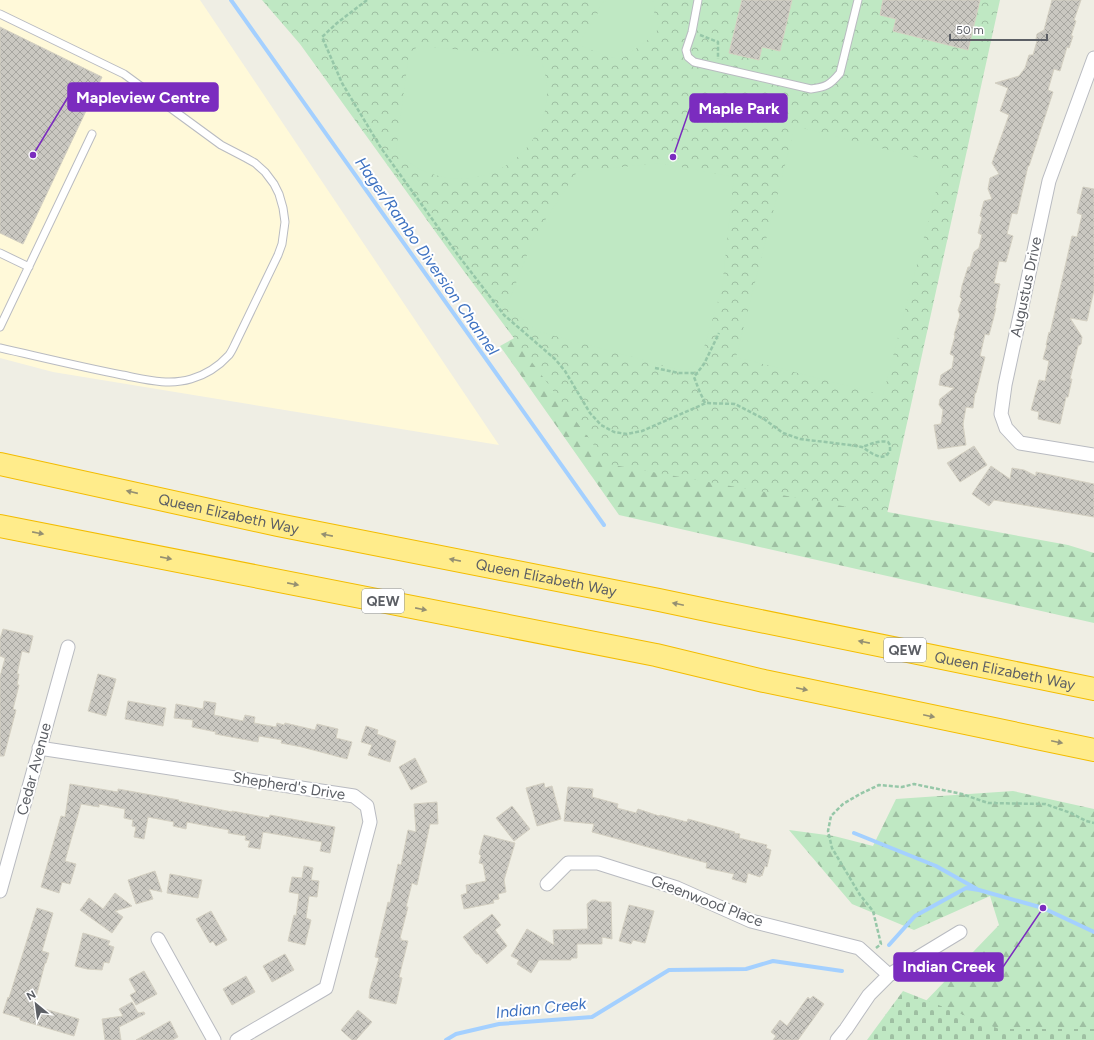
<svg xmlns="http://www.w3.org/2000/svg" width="1094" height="1040" font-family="Figtree,sans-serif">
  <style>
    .commercial { fill: #fff9d9 }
    .forest { fill: url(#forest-firs) }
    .cemetery { fill: url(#cemetery-stones) }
    .park { fill: url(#park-crowns) }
    .garden { fill: #bfe8c3 }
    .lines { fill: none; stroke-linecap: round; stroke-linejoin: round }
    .stream { stroke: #a4d0ff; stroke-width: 4 }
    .building { fill: url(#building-cross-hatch); stroke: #d4d0c2 }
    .lane-casing { stroke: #b9bbc1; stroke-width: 9 }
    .street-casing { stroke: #b9bbc1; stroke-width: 15 }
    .highway-casing { stroke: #f3bc00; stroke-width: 24 }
    .path { stroke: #96c7a8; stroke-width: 2.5; stroke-dasharray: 4 2; stroke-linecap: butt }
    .lane { stroke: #fff; stroke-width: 7 }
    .street { stroke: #fff; stroke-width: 13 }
    .highway { stroke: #ffec8b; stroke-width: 22 }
    .oneway { fill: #959072 }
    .labels { text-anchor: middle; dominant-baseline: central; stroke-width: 4; stroke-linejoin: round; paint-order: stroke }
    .shield { fill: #fff; stroke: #8d8f93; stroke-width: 1 }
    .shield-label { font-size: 14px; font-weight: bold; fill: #5c5f65 }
    .street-label { font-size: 15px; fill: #5c5f65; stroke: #fff }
    .water-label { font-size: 16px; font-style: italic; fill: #3e72c1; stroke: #fff }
    .leader { fill: none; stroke: #7b2cbf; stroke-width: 1.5 }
    .callout-dot { fill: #7b2cbf; stroke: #fff; stroke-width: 1.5 }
    .callout { fill: #7b2cbf; stroke: #7b2cbf; stroke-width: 1.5 }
    .callout-label { font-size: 16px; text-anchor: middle; font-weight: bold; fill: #fff }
  </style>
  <defs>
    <pattern id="forest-firs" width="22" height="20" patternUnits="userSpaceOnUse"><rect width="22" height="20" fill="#bfe8c3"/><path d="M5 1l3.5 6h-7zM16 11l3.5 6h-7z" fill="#9ebfa2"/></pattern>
    <pattern id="cemetery-stones" width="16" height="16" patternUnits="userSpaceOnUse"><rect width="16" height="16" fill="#bfe8c3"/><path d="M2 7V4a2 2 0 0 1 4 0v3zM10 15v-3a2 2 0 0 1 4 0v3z" fill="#9ebfa2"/></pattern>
    <pattern id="park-crowns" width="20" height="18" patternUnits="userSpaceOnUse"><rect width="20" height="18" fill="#bfe8c3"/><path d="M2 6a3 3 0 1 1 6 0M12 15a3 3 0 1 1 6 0" fill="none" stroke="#9ebfa2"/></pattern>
    <pattern id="building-cross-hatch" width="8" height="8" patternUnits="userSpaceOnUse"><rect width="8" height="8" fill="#cac8c1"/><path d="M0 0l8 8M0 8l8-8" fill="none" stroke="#a7a6a0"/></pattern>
  </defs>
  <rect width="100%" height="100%" fill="#efeee4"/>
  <path class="commercial" d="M0 0H200L499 445 53 372 0 358Z"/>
  <path class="forest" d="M516 337 614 462 1068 545 1094 553V623L619 515 500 346Z
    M1013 791 1094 809V1040H886L920 1007 999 925 990 896 914 930 852 904 789 830 834 836 873 846 896 799Z"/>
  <path class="cemetery" d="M903 991 999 1029H1094V1040H867Z"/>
  <path class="park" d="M262 0H1000L887 514 608 464 463 270 300 44Z"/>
  <path class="garden" d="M607 0H652C656 6 655 10 653 17L663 19C657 38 636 48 621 59L609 57 581 46 580 41 597 15 599 8 602 3Z
    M419 46 540 57C544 69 548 82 547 96 544 155 485 194 429 173 416 169 406 160 396 151L409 53Z
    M795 126 943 164 883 395 736 357Z
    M659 163 734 177 722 288 699 364 684 371 537 331 507 306 534 237 577 172Z"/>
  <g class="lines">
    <path class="stream" d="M231 0 604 525
      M854 833 936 866 977 889
      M889 945 915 916 966 888 979 890 1043 908 1094 932
      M446 1040 456 1034 499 1024 592 1017 669 970 746 969 773 961 842 971"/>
  </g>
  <path class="building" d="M742 0H792L780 51 762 47 759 60 729 53Z
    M883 0H980L968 50 893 31 896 19 880 15Z
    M1052 0H1081L1074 20 1076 21 1071 36H1073L1069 48 1067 47 1060 71 1054 69 1048 90 1053 92 1029 166H1028L1017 214 1012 213 1007 234 1013 236 1006 262 999 261 994 283 1000 284 995 308H996L993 320 989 335 985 334 980 356 985 357 976 393H975L973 408 966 407 963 424 966 445 938 449 934 425 941 424 943 410 939 405 940 399 954 388 939 385 941 375 952 368 954 356 950 354 955 336 954 335 960 315 958 310 962 299 960 297 962 286 968 267H970L974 252 979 248 982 235 978 233 982 217 980 216 984 201 992 199 988 189 990 178 999 174 992 163 1009 115 1000 111 1008 88 995 83 1019 76 1025 68 1029 55H1033L1037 41 1036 39 1037 34 1044 30Z
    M0 27 102 77 23 244 0 233Z
    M1083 187 1094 189V290L1087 321 1070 318 1082 337 1081 344 1078 346 1070 379H1072L1068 397H1066L1060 424 1038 419 1039 412 1031 410 1039 380 1045 381 1049 361 1043 359 1047 345H1046L1049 332 1050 333 1072 236 1077 237 1082 215 1077 213Z
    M974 446 987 465 960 482 947 463Z
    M991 466 1010 479 1012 468 1024 470 1036 476V472L1094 484V517L994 500 989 506 972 494Z
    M3 629 33 636 29 653 22 651 17 674H19L17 685H19L13 709 16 710 4 756H0V677L5 658 0 656V639Z
    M98 674 116 679 106 716 88 711Z
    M128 701 166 708 163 726 125 719Z
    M204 701 216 703 214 715 243 721 245 715 255 717 254 723 276 727 277 723 284 725 285 723 315 730 317 724 338 729 336 738 352 742 347 759 302 747 281 743 282 740 259 736 258 742 215 734 216 732 192 727 193 720 174 718 176 704 203 709Z
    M366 726 378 730 377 734 396 741 390 762 368 755 372 745 361 742Z
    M415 758 427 782 411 790 399 767Z
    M544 783 545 788 552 786 561 819 537 826 526 788Z
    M70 784 118 792V789L179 800 178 801 232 812V811L269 818 270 815 335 827 330 853 320 851 322 842 263 832 260 849 248 847 250 841 245 840 246 836 228 833 229 830 187 822 186 829 173 826 174 822 148 817 144 839 134 837 136 827 132 826 133 820 124 818 125 809 99 804V807L81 804 65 861 76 864 70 884 62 882 59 893 41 887 61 816 65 817Z
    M568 787 593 789 592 797 618 804 617 808 636 813 638 809 659 816 660 815 687 822 688 819 735 832 734 833 740 834 739 838 767 845 766 848 771 850 767 867 765 866 762 876 761 875 760 877 748 873 746 883 732 879 734 874 706 868 707 863 592 832 594 824 564 821Z
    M437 802 438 824H430L417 885 412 883 406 907H408L400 938H401V940L408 941 399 977 402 978 396 1004 369 998 370 989 379 958 375 957 388 902 390 903 398 864 401 865 408 830 416 832 414 804Z
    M512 806 530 829 514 841 496 818Z
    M484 835 515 843 504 880 506 892 498 894 499 899 493 900 494 903 464 909 461 895 467 893 466 885 486 881 483 864 479 863 481 856 479 854Z
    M304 866 313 868 311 880 319 881 317 897 309 896 306 918 311 920 305 945 288 941 294 915 296 916 299 894 289 892 292 877 302 878Z
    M155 871 162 892 149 889 153 899 136 904 128 880Z
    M170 874 202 880 198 898 167 893Z
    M115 893 132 906 115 911 123 917 112 933 80 910 89 898 103 909Z
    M592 900H596L599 902H611L612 939 602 937V944H577V958H571V960H539L531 973 517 964 519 960 511 956 527 929 554 945 553 930 588 929 587 904Z
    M629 905 654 911 645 943 633 940 631 944 619 941Z
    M37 908 53 913 42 951 49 953 46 963H45L34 1005 38 1006V1007L79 1019 74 1036 20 1020V1018L3 1013 8 997 9 998Z
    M211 911 227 940 216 946 213 941 210 943 196 919Z
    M492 914 501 925 495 930 507 946 487 964 478 954H476L463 937Z
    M83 933 110 941 108 945 114 947 109 963 104 962 102 970 87 969 75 966Z
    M285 954 294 970 272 982 263 966Z
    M144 971 157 994 136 1005 130 995 136 992 129 979Z
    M246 976 255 992 232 1005 223 989Z
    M813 996 824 1004 798 1040H773L776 1036 771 1032 780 1020 787 1026 808 997 810 999Z
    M132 1002 138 1013 144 1012 145 1014 119 1027 121 1040H105L102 1019 123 1016 119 1009Z
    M358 1010 372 1022 356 1040H352L341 1030Z
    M170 1021 178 1037 172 1040H136Z"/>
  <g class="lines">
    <defs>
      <path id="lane" d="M698 0 692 32 686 50 688 57 694 62 811 89C826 87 830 85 840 73L858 0
        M0 14 124 74 221 145 246 158 255 163 265 172 274 184 279 194 283 208 285 222 282 244 278 255 236 342C234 346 232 351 229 355 219 366 205 375 191 379 168 386 144 379 122 375 81 367 40 357 0 348
        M0 253 29 267
        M0 327 92 134"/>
      <path id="street" d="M1094 58 1049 181 1005 385 1001 414 1006 428 1020 443 1094 455
        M39 748 354 796 367 806 370 822 326 988 237 1040
        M547 884 568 863H598L677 888 751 921 859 948 889 975
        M0 891 68 647
        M158 939 214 1040
        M837 1040 846 1029 869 995 889 975 960 932"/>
      <g id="highway">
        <path id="s1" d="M0 464 278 525 659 600 716 612 1094 689"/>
        <path d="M0 526 656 655 764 681 1094 750"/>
      </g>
    </defs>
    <use href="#lane" class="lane-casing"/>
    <use href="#street" class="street-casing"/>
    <use href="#highway" class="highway-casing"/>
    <path class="path" d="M367 0 337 23 322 37 342 83 381 148 458 255 504 315 555 359 565 371 590 413 601 425 614 432 627 434 642 431 706 403 735 404 764 419 783 433 800 439 850 445 862 447 873 454 880 457 886 456 890 451V445L888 442C879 440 871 444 862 447
      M700 35 718 42V59
      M655 368 679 373H698
      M705 403 699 390 694 377 704 364 719 333
      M876 948 881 944 873 911 860 895 832 848 828 831 831 816 843 804 860 794 879 785 902 787 914 784 962 794 988 803 1045 804 1071 813 1086 821 1094 823"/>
    <use href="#lane" class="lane"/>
    <use href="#street" class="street"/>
    <use href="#highway" class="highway"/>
  </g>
  <defs><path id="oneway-solid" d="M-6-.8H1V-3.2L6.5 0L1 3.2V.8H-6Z"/></defs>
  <g class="oneway">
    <use href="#oneway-solid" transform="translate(132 492) rotate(-167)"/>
    <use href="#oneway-solid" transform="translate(38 533) rotate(11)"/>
    <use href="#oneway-solid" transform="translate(327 535) rotate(-169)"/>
    <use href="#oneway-solid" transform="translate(166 558) rotate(11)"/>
    <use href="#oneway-solid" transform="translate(455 560) rotate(-169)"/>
    <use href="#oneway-solid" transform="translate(293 584) rotate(11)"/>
    <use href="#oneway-solid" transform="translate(678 604) rotate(-168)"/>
    <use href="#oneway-solid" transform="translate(421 609) rotate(11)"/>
    <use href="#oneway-solid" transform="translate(864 642) rotate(-169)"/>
    <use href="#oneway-solid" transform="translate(802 689) rotate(12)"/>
    <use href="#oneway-solid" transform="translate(929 716) rotate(12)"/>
    <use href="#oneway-solid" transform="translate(1057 742) rotate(12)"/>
  </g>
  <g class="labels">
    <g class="shield">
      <rect x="362" y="589" width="42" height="24" rx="3"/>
      <rect x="884" y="638" width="42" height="24" rx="3"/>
    </g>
    <g class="shield-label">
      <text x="383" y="601">QEW</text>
      <text x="905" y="650">QEW</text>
    </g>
    <g class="street-label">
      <text transform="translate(1026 287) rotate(-78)">Augustus Drive</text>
      <text stroke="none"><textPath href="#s1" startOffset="234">Queen Elizabeth Way</textPath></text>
      <text stroke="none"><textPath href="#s1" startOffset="558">Queen Elizabeth Way</textPath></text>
      <text stroke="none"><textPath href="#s1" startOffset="1026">Queen Elizabeth Way</textPath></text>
      <text transform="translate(34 769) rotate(-75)">Cedar Avenue</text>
      <text transform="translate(289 786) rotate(9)">Shepherd's Drive</text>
      <text transform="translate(707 901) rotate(21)">Greenwood Place</text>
    </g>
    <g class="water-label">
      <text transform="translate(427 256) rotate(55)">Hager/Rambo Diversion Channel</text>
      <text transform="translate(541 1008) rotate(-6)">Indian Creek</text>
    </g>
  </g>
  <path class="leader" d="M33 155L68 97M673 157L690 108M1043 908L1003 967"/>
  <g class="callout-dot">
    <circle cx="33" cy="155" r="4"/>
    <circle cx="673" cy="157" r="4"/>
    <circle cx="1043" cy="908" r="4"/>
  </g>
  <g class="callout">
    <rect x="68" y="83" width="150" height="28" rx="4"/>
    <rect x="690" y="94" width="97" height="28" rx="4"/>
    <rect x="894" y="953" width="109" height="28" rx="4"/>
  </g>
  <g class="callout-label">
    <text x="143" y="103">Mapleview Centre</text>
    <text x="739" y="114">Maple Park</text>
    <text x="949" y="972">Indian Creek</text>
  </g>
  <g transform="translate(36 1004) rotate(331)" stroke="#ffffff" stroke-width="3" paint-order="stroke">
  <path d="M0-3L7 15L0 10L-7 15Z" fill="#5c5f65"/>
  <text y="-6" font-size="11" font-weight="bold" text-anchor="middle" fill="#5c5f65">N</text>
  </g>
  <path d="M950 34v6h97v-6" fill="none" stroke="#5c5f65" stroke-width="2"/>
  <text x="956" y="34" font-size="12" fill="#5c5f65" stroke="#ffffff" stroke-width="3" paint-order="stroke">50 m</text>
</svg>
